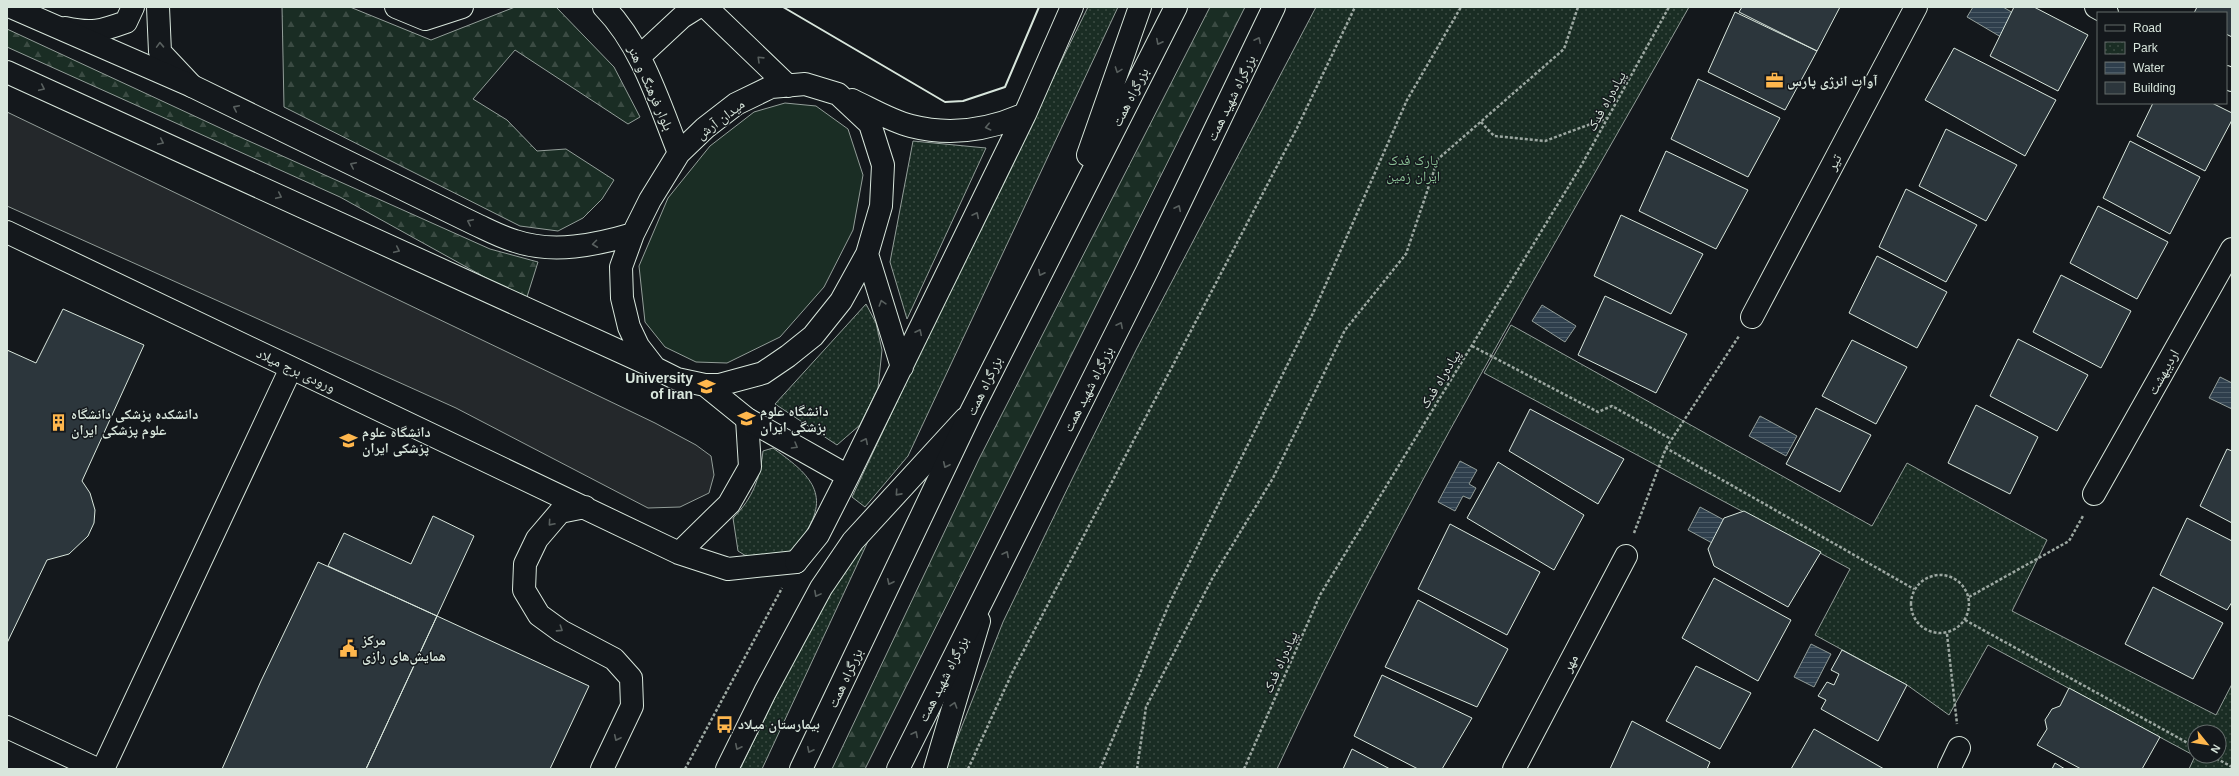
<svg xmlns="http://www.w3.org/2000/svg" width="2239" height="776" font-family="Arial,'Noto Naskh Arabic',sans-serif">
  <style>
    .grass { fill: #1a2d24; stroke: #939e99 }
    .forest { fill: url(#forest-firs); stroke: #939e99 }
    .park { fill: url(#park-dots); stroke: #939e99 }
    .parking { fill: #24282b; stroke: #939e99 }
    .water { fill: url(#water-rules); stroke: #939e99 }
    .building { fill: #2c363c; stroke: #d8e6dc }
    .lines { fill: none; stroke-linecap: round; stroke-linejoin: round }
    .minor-casing { stroke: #d8e6dc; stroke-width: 24 }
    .major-casing { stroke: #d8e6dc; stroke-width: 24 }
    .highway-casing { stroke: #d8e6dc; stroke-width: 24 }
    .path { stroke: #9da8a2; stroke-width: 2.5; stroke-dasharray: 3 2; stroke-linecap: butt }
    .minor { stroke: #14181c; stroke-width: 22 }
    .major { stroke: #14181c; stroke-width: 22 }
    .highway { stroke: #14181c; stroke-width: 22 }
    .wall { stroke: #d8e6dc; stroke-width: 2 }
    .oneway { stroke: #59605f }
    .labels { text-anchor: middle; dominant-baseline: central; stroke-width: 3; stroke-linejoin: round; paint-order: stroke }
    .poi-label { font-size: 14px; font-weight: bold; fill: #d8e6dc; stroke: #14181c; text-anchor: start }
    .street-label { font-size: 14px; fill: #d8e6dc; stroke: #14181c }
    .park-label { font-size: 14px; fill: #8ac095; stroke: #14181c }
  </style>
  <defs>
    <pattern id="forest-firs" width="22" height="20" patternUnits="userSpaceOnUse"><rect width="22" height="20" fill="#1a2d24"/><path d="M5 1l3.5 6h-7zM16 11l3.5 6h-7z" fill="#3b4b43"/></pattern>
    <pattern id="park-dots" width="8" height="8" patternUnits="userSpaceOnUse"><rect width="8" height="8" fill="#1a2d24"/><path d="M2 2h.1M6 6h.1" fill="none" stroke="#3b4b43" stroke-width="1.8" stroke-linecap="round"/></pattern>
    <pattern id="water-rules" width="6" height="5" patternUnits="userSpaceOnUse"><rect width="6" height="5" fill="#2f3f4d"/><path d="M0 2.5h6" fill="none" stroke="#4c5b66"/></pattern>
  </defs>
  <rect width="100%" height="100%" fill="#14181c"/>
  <path class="grass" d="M785 103 816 106 848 129 863 175 853 230 824 287 780 337 727 363 696 362 665 347 645 322 639 266 668 198 710 146 754 112Z"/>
  <path class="forest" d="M282 7H350L431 40 515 7H556L614 67 640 117 628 124 515 50 473 99 507 120 537 151 566 149 614 180 602 199 583 218 558 231 520 226 284 107Z
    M1210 7H1245L865 769H832L979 459Z
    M7 29 231 133 490 249 538 262 526 300 340 197 7 47Z"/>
  <path class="park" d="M1088 7H1118L908 456 865 507 852 497 971 245Z
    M1316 7H1689C1548 258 1398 507 1277 769H945L1003 622 1074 475 1137 348Z
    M913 141 986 148 907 319 890 262Z
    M866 304 876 323 882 350 878 388 860 425 837 445 775 404Z
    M1511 325 1872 526 1907 463 2047 540 2012 611 2216 715 2232 684V769H2189L2195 756H2219V732H2195V756L1988 645 1949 715 1907 685 1815 635 1850 569 1484 373Z
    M773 448C803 470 832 490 807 530 803 538 797 549 788 553 778 558 762 557 751 559L738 551 733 518C753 498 760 478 763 451Z
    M870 537 762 769H740L808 630 837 577Z"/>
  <path class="parking" d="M7 112 655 423 696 445 711 456 714 475 709 493 680 507 648 508 456 408 7 206Z"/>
  <path class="water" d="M1973 7H2003L2020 17 2006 40 1967 17Z
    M1542 305 1576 326 1565 342 1532 321Z
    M2220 377 2232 383V409L2209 398Z
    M1760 416 1797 436 1786 456 1749 436Z
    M1460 461 1477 470 1469 484 1476 488 1470 499 1463 496 1455 511 1438 502Z
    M1700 507 1737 527 1725 550 1688 530Z
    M1811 644 1831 654 1814 687 1794 677Z"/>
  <path class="building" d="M1742 7H1840L1817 51 1739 12Z
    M2014 7H2034L2088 35 2058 91 1990 56Z
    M2197 7H2232V37L2226 34V13H2194Z
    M1735 12 1817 51 1785 110 1708 72Z
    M1954 48 2056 100 2025 156 1925 100Z
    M1698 79 1780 118 1748 177 1671 139Z
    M2153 103H2212L2232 113V120L2205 171 2137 136Z
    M1946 129 2017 165 1986 221 1919 186Z
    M2130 141 2200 177 2170 234 2103 198Z
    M1666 151 1748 190 1716 249 1639 211Z
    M1906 189 1977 225 1946 282 1879 247Z
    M2098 206 2168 242 2137 299 2070 263Z
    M1621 215 1703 254 1671 314 1594 276Z
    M1877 256 1947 292 1917 348 1849 313Z
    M2061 275 2131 311 2101 368 2033 332Z
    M1605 296 1687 334 1656 393 1578 355Z
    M63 309 144 345 82 481 90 493 95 510 94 523 88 536 69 554 47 560 7 643V350L36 363Z
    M2018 339 2088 375 2057 431 1990 396Z
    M1852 340 1907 367 1876 424 1822 396Z
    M1976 405 2038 437 2010 494 1948 463Z
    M1816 408 1871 435 1840 492 1786 464Z
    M1530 409 1624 459 1598 504 1509 451Z
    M2227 449 2232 451V523L2200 506Z
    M1498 462 1584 515 1554 570 1467 518Z
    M1744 511 1821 552 1788 607 1714 566 1708 549 1724 518Z
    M433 516 474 536 437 616 328 566 344 533 411 564Z
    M2187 518 2232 541V602L2227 610 2160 575Z
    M1450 524 1540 572 1507 635 1418 589Z
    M318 562 437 616 366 769H222L261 681Z
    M1714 578 1791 620 1758 681 1682 638Z
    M2153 587 2223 623 2193 679 2125 644Z
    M1418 600 1508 649 1477 707 1385 667Z
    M437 616 589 686 550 769H366Z
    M1842 650 1907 685 1878 741 1821 709 1826 700 1818 696 1827 682 1834 685 1839 674 1831 670Z
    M1696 666 1751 693 1720 749 1666 721Z
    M1382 675 1472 718 1442 769H1418L1354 736Z
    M2069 688 2160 737 2142 769H2081L2037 745 2047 729 2045 720 2052 709 2060 706Z
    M1632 721 1710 762 1707 769H1610Z
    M1814 729 1884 769H1791Z
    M1352 749 1390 769H1343Z
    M2055 763 2065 769H2052Z"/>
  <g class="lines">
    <defs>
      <path id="minor" d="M158 7 160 52 192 86
        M396 7 425 19 462 7
        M2096 7 2107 13
        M65 28C92 34 101 31 126 22L133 7
        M2226 77 2232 80
        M7 232 679 553 728 569 796 562
        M1752 317 1916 7
        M2094 494 2232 249
        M585 507 560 512 537 539 525 564 524 590 539 615 561 631 614 659 631 678 632 706 602 769
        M679 553 729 504 750 467 747 419
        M7 727 97 769
        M103 769 291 368
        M727 769 765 692 821 588 853 541 965 419
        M935 769 979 621
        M1514 769 1626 556
        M1949 769 1959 748"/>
      <path id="major" d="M11 7 192 86 475 224C488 230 501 237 515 241 553 254 596 245 633 234
        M604 7C642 46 659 103 679 153
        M706 7 788 86
        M639 57 682 17 698 7
        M7 72 652 366
        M805 84 838 94 870 124 883 165 881 206 867 254 841 301 813 336 788 356 763 373 719 385H705L677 379 655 368 638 346 629 327 622 298 621 267 633 234 650 200 679 153 705 128 736 104 771 87Z
        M852 100C871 109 891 121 911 126 950 136 989 130 1025 114
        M867 254 902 367
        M705 385 747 419 848 476
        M796 562 818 535 848 476 1025 114 1072 7"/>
      <path id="highway" d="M1088 155 1140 7
        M801 769 971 412 1176 7
        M898 769 1147 271 1274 7"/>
    </defs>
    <use href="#minor" class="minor-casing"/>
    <use href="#major" class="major-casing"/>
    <use href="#highway" class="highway-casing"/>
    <path class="path" d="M1481 122 1494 136 1545 141 1607 118
      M1472 346 1598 412 1612 406 1671 439
      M1666 448 1739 336
      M1634 533 1666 448 1914 589
      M1911 604a29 29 0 1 1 58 0a29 29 0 1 1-58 0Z
      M1969 597 2069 541 2083 516
      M1965 620 2195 747
      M1947 634 1957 724
      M2212 756 2232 767
      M685 769 782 588
      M968 769 1013 671 1297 128 1355 7
      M1100 769 1169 604 1314 311 1407 100 1461 7
      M1137 769 1146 707 1213 577 1273 478 1345 330 1406 254 1438 159 1564 49 1578 7
      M1244 769 1320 595 1581 166 1669 7"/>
    <use href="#minor" class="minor"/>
    <use href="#major" class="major"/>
    <use href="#highway" class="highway"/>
    <path class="wall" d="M783 7 945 102 963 101 1005 87 1039 7"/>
  </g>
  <defs><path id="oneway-chevron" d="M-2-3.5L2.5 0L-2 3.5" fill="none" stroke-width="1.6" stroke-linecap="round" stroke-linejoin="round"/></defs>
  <g class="oneway">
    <use href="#oneway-chevron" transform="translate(1258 40) rotate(-64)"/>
    <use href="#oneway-chevron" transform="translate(1159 42) rotate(117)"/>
    <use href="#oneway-chevron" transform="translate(160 45) rotate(-92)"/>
    <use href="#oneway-chevron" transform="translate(760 59) rotate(-136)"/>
    <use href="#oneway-chevron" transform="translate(1118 70) rotate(110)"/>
    <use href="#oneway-chevron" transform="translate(42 88) rotate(25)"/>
    <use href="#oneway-chevron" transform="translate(236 108) rotate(-154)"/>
    <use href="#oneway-chevron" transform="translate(988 127) rotate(167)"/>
    <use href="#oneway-chevron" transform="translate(161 142) rotate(25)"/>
    <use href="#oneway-chevron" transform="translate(353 165) rotate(-154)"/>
    <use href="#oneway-chevron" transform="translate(279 196) rotate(25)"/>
    <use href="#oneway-chevron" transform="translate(1178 208) rotate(-64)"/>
    <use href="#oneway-chevron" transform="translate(976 215) rotate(-64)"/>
    <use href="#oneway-chevron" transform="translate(470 222) rotate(-154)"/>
    <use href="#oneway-chevron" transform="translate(595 244) rotate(173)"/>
    <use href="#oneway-chevron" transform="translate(397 250) rotate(25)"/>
    <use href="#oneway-chevron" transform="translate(1041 273) rotate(117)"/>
    <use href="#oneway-chevron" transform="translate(882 303) rotate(-107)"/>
    <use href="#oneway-chevron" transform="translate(1120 325) rotate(-63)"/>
    <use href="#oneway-chevron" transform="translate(919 332) rotate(-64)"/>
    <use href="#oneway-chevron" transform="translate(865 441) rotate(-64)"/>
    <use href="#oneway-chevron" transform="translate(795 446) rotate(30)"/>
    <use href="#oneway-chevron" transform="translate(946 465) rotate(115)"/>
    <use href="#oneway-chevron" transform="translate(898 493) rotate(132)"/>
    <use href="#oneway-chevron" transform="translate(551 523) rotate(131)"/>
    <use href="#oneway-chevron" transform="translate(1006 554) rotate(-63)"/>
    <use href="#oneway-chevron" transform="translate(890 582) rotate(115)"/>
    <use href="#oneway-chevron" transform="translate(817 594) rotate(118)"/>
    <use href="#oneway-chevron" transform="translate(560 629) rotate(33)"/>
    <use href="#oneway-chevron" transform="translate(954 705) rotate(-73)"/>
    <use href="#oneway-chevron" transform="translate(915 734) rotate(-63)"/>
    <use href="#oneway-chevron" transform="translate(617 738) rotate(115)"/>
    <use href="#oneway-chevron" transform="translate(738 747) rotate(116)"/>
    <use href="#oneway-chevron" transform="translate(810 750) rotate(116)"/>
  </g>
  <defs>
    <symbol id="office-bare" viewBox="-9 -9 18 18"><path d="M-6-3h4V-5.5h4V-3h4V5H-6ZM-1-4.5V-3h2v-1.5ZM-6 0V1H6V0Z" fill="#ffb74d" stroke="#14181c" stroke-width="2.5" paint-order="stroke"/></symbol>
    <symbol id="university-bare" viewBox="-9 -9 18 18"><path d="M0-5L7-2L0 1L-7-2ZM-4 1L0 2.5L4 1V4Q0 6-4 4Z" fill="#ffb74d" stroke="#14181c" stroke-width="2.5" paint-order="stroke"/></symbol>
    <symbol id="building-bare" viewBox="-9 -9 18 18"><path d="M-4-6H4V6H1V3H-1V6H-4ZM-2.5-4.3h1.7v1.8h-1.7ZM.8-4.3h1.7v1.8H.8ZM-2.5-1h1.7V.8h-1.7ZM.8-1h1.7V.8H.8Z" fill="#ffb74d" stroke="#14181c" stroke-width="2.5" paint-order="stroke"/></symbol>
    <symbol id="civic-bare" viewBox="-9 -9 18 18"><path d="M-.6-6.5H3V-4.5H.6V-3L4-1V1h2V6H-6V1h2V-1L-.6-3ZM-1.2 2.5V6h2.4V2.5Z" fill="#ffb74d" stroke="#14181c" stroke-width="2.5" paint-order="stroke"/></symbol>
    <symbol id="bus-bare" viewBox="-9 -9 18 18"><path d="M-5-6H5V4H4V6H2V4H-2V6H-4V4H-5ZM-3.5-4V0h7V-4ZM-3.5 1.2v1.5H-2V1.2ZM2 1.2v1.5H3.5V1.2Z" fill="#ffb74d" stroke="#14181c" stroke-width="2.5" paint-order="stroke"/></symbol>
  </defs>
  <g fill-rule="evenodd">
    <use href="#office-bare" x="1762" y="68" width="25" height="25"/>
    <use href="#university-bare" x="694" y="374" width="25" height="25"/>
    <use href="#university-bare" x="734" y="406" width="25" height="25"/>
    <use href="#building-bare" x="46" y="410" width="25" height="25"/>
    <use href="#university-bare" x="336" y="428" width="25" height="25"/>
    <use href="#civic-bare" x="336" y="636" width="25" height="25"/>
    <use href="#bus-bare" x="712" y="712" width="25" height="25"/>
  </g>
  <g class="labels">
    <g class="poi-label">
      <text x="1787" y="81">آوات انرژی پارس</text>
      <text x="693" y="378" text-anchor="end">University<tspan x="693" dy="16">of Iran</tspan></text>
      <text x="760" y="411">دانشگاه علوم<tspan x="760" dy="16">بزشگى ايران</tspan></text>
      <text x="71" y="414">دانشکده پزشکی دانشگاه<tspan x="71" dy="16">علوم پزشکی ایران</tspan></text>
      <text x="362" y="432">دانشگاه علوم<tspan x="362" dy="16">پزشکی ایران</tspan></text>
      <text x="362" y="640">مرکز<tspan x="362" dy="16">همایش‌های رازی</tspan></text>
      <text x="738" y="724">بیمارستان میلاد</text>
    </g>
    <g class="street-label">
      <text transform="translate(651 88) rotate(66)">بلوار فرهنگ و هنر</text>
      <text transform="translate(1130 97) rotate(-63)">بزرگراه همت</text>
      <text transform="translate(1231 98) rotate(-64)">بزرگراه شهید همت</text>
      <text transform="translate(1606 101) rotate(-61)">پیاده‌راه فدک</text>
      <text transform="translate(720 119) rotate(-37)">میدان آرش</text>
      <text transform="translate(1834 162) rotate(-62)">تیر</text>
      <text transform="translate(296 370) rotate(25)">ورودی برج میلاد</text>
      <text transform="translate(2163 372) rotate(-61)">اردیبهشت</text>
      <text transform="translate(1440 379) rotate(-59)">پیاده‌راه فدک</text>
      <text transform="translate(984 386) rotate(-64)">بزرگراه همت</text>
      <text transform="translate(1088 389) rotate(-63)">بزرگراه شهید همت</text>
      <text transform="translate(1280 662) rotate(-66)">پیاده‌راه فدک</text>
      <text transform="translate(1570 663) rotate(-62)">مهر</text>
      <text transform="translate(845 678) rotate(-65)">بزرگراه همت</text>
      <text transform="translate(943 679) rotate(-63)">بزرگراه شهید همت</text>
    </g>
    <g class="park-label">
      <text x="1413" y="160">پارک فدک<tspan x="1413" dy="16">ایران زمین</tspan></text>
    </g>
  </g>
  <rect width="2239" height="776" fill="none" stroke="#d8e6dc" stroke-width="16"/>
  <rect x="2097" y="12" width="130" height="92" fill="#14181c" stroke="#626a69"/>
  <rect x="2105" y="25" width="20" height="6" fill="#14181c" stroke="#626a69"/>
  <text x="2133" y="32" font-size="12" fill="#d8e6dc">Road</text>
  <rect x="2105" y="42" width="20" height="12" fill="url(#park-dots)" stroke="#626a69"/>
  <text x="2133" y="52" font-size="12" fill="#d8e6dc">Park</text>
  <rect x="2105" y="62" width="20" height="12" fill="url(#water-rules)" stroke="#626a69"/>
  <text x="2133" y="72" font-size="12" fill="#d8e6dc">Water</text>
  <rect x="2105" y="82" width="20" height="12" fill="#2c363c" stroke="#626a69"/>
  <text x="2133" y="92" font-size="12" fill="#d8e6dc">Building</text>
  <g transform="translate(2207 744) rotate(120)"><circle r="19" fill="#14181c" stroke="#626a69"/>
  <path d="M0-3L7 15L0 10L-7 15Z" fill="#ffb74d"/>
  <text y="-6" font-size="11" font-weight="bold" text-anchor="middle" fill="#d8e6dc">N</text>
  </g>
</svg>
